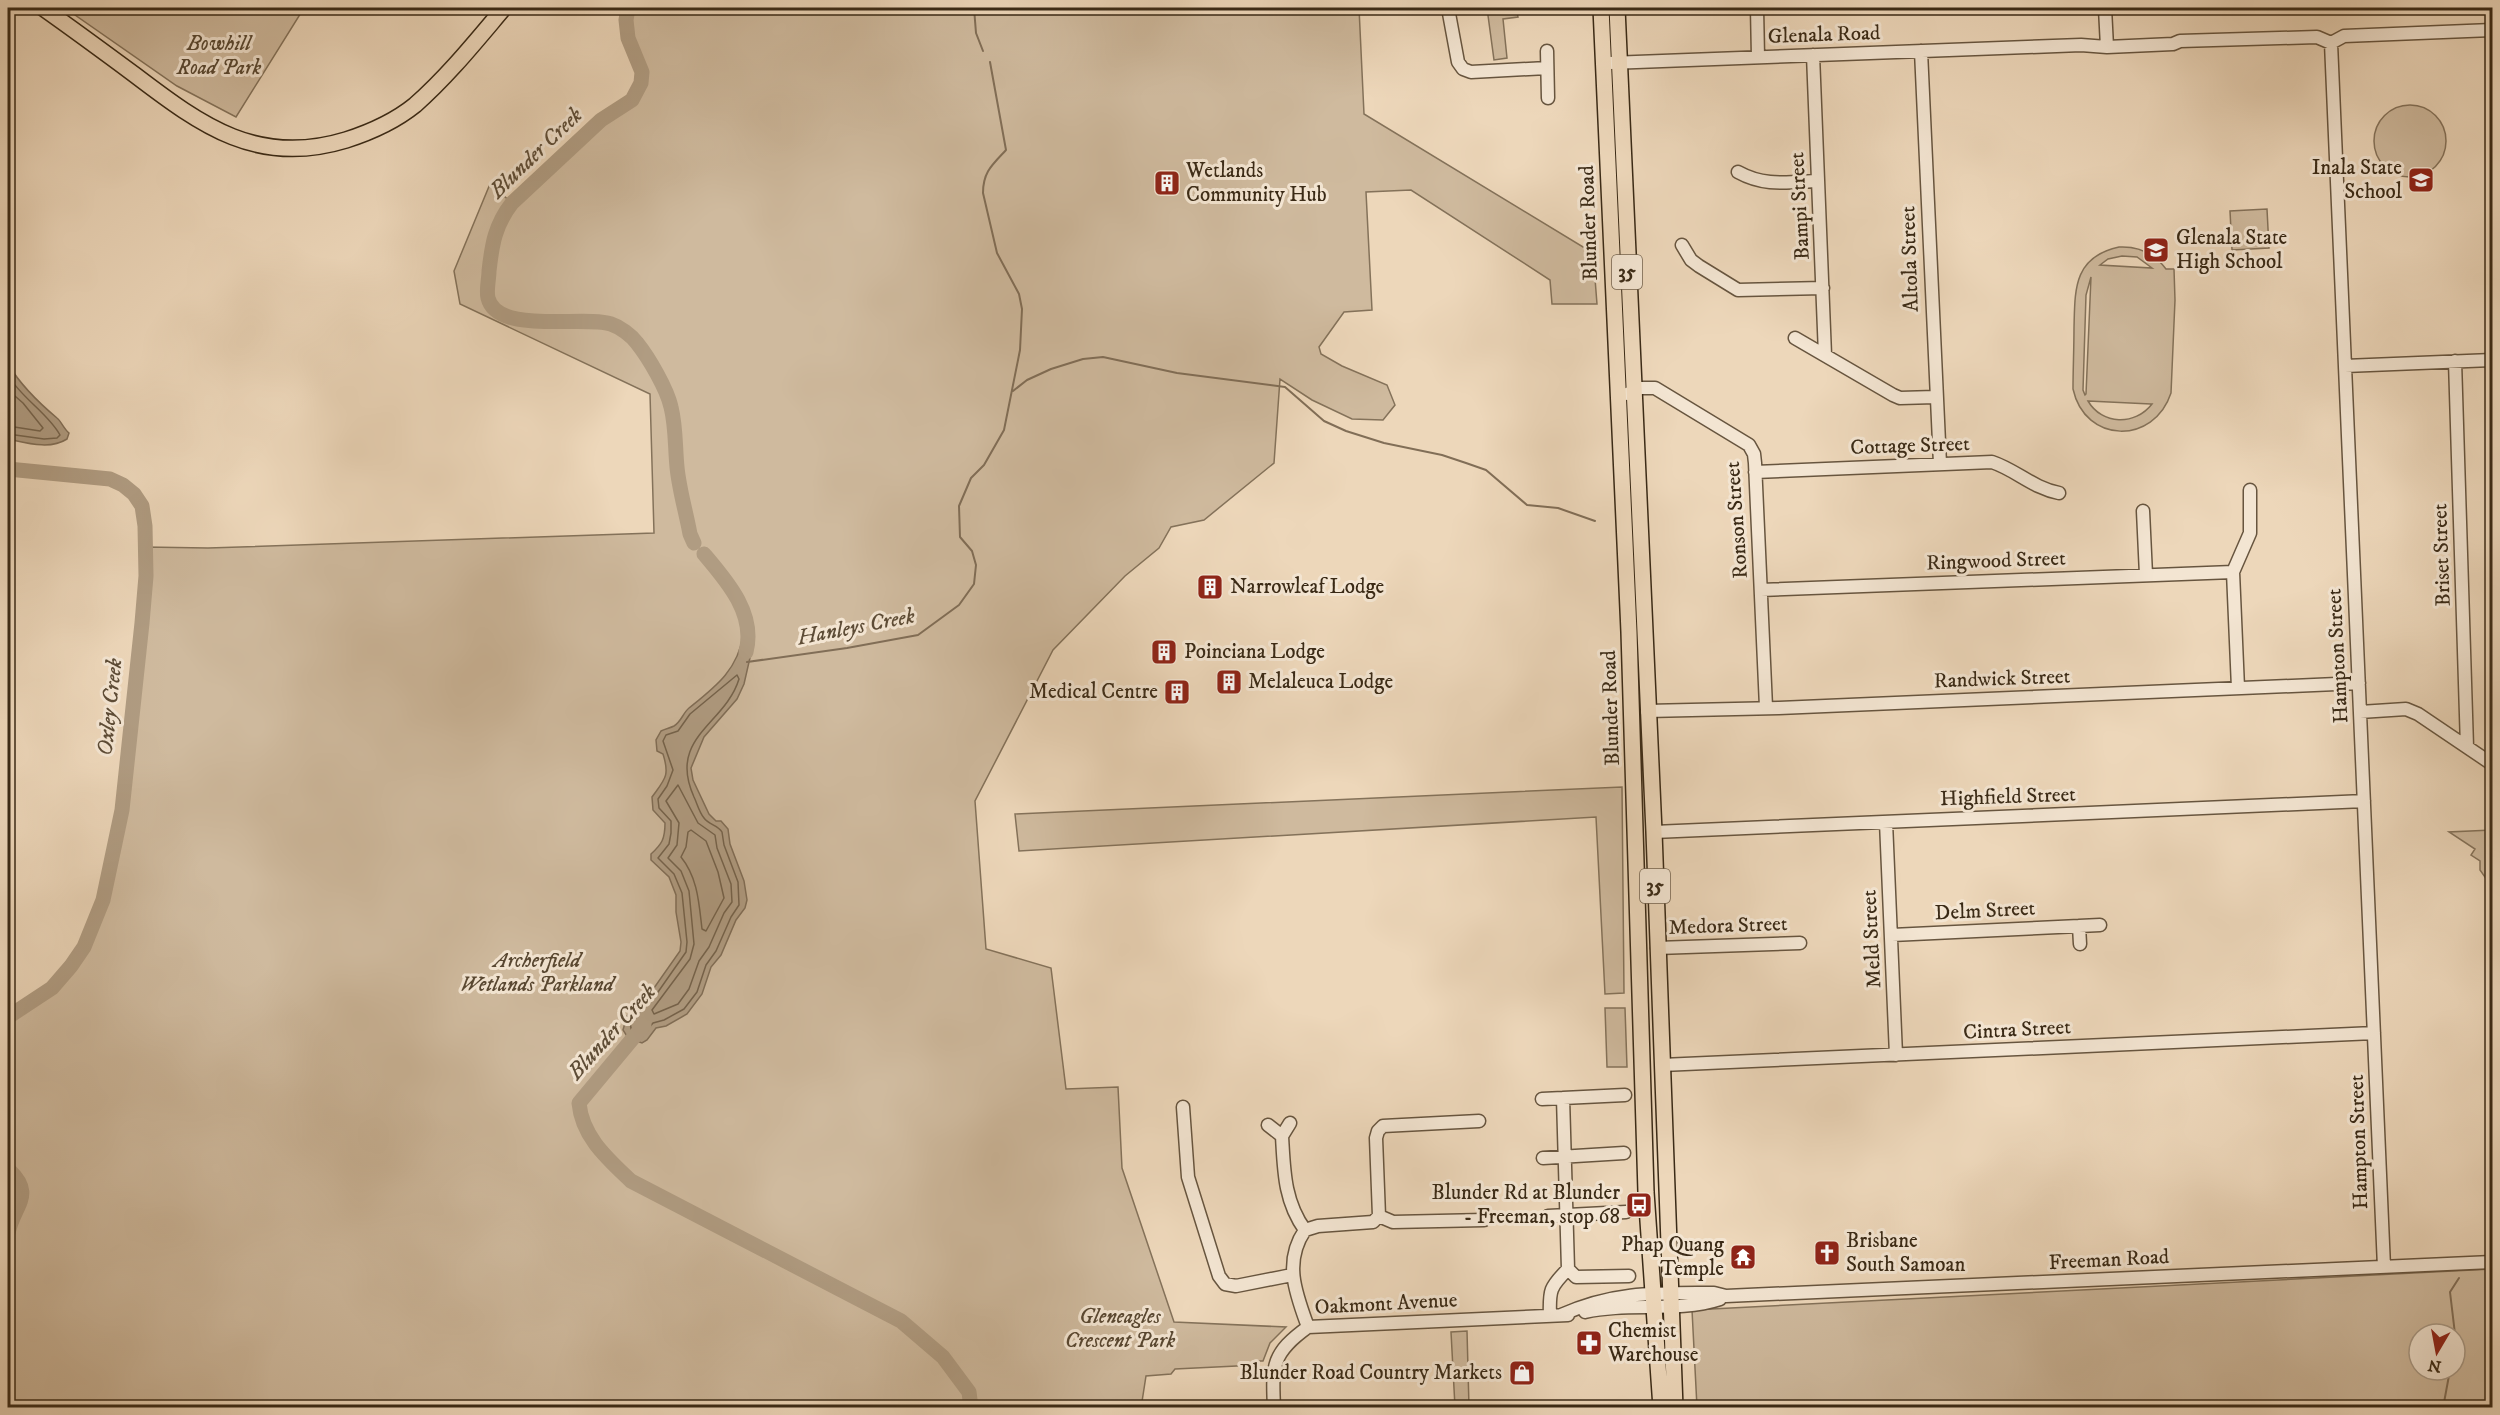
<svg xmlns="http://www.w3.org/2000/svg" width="2500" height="1415" font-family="'IM FELL DW Pica',serif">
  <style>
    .green { fill: #cfba9e; stroke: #84725a; stroke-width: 1.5; fill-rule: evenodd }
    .water { fill: #b09c82; stroke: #816e57; stroke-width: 1.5 }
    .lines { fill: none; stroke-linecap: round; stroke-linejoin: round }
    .shore { stroke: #75634c; stroke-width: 1.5 }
    .stream { stroke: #816e57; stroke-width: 2 }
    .river { stroke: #b09c82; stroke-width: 15 }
    .minor-casing { stroke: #67553f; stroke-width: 15 }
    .major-casing { stroke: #3a2a16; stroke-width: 18 }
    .minor { stroke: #f3e5d2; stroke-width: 12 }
    .major { stroke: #edd7ba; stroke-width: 15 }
    .labels { text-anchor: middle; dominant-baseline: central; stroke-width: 6; stroke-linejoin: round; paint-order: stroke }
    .shield { fill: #f3e5d2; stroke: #72624e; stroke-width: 1.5 }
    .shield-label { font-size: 20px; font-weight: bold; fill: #3a2a16 }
    .street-label { font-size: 21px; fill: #3a2a16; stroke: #f3e5d2 }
    .park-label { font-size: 21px; font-style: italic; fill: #584731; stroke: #f3e5d2 }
    .poi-label { font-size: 21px; fill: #3a2a16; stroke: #f3e5d2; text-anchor: start }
    .water-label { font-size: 22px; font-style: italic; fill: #5d4c36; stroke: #f3e5d2 }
  </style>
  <rect width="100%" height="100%" fill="#edd7ba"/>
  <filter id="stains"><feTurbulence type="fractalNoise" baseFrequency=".00333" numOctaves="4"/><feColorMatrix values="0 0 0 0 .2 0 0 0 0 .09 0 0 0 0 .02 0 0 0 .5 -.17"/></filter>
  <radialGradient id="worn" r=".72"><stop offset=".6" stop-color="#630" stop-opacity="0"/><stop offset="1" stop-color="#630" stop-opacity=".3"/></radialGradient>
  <path class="green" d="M65 8H304L236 117 177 86Z
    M628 8H1359L1364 114 1593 253 1597 304H1552L1550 280 1411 190 1366 192 1372 310 1344 312 1319 347 1321 354 1342 366 1387 385 1395 405 1383 420 1352 419 1312 400 1280 379 1274 463 1204 520 1171 527 1159 548 1125 576 1053 650 975 801 986 949 1051 968 1066 1089 1118 1087 1122 1168 1174 1322 1286 1327 1270 1343 1263 1361H1257V1365L1175 1369 1171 1374 1146 1376 1141 1408H8V1233L22 1199V1188L8 1169V1017C37 997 67 979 84 947 119 882 126 780 133 707 139 654 146 601 145 547L208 548 654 533 650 394 460 304 454 271 490 184 512 203 601 120 632 99 641 83 642 72 628 38 626 20Z
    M1487 8H1516L1518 17 1503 19 1507 58 1494 60Z
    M2374 141a36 36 0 1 1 72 0a36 36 0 1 1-72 0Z
    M2267 209 2269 248 2232 250 2230 211Z
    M2119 247C2138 246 2154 253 2166 269H2174L2175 300 2171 393C2154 445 2085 444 2073 389 2073 369 2074 349 2074 328 2075 290 2073 257 2119 247ZM2122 256 2137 257 2152 268 2100 265 2108 259ZM2091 277 2086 394 2085 395 2083 390 2086 295ZM2088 401 2151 404H2152C2135 426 2102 425 2088 401Z
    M1622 787 1624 993 1605 994 1596 817 1019 851 1015 814Z
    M2492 830V887L2480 870V861L2471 855 2475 849 2449 832Z
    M1605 1008H1625L1627 1067H1607Z
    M2492 1269V1407H1697L1692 1310ZM2419 1334H2455V1370H2419Z
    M1467 1331 1469 1407H1455L1451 1332Z"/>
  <path class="water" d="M8 364C20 384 39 403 57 418 61 421 64 429 69 433L67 439C50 450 27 443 8 439Z
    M750 631 752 649 744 684 737 699 704 737 691 768 693 780 709 814 716 821H721L728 829 730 844 744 881 747 900 745 908 736 920 721 955 711 967 702 994 687 1014 666 1026 656 1028 647 1040 642 1043 628 1038 623 1030 627 1016 654 988 680 951 681 942 676 912V895L669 877 651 860V854C662 844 665 839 665 823L653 810 652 797C665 779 670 776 663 754L657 751 656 740 661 731C665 729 670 728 674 726 681 722 683 713 689 708 715 687 738 670 743 635Z"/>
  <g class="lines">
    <path class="shore" d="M8 375C20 397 48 413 60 435L57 438 44 439 8 434
      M8 390 23 403 43 428 40 431 8 426
      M737 675 739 679C725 725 667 737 694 797 697 803 699 812 704 818 709 825 718 825 722 832L724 845 738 882 739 905 731 917 716 951 706 965 697 992 684 1009 664 1020 653 1023 642 1036 632 1033 630 1023 658 992 686 952 687 942 682 893 674 874 658 858 669 844 671 833V821L659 808 658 799 667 786 673 770 663 741 666 735 678 731 690 714Z
      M678 785 698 823 715 835 717 848 731 884 732 902 724 913 709 947 699 961 689 989 678 1004 654 1014 652 1010 690 959 694 944 689 891 681 871 668 858 677 845 679 823 666 801Z
      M691 830 706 841 718 872 724 898 706 931 702 929C699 904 698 878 681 857L686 847 688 832Z"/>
    <path class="stream" d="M974 8 976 33 983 51
      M1013 391 1027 380 1051 369 1083 359 1103 357 1177 373 1285 387 1324 421 1346 431 1384 443 1442 455 1466 463 1486 470 1527 505 1558 508 1595 521
      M747 662 847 648 918 635 959 605 974 584 976 565 972 551 960 537 959 506 971 478 984 465 1004 430 1020 350 1022 309 1019 294 997 253 983 193C983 172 992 165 1006 150L990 62
      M2455 1334 2450 1292 2459 1278
      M2443 1408 2450 1370"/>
    <path class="river" d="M628 8 626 20 628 38 642 72 641 83 632 100 601 120 512 203C495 225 492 244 489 271 489 279 486 290 488 298 497 335 583 315 611 324 620 327 631 335 637 343 649 358 667 389 671 407 676 427 675 447 677 467 679 489 686 512 690 534L694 543
      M8 469 110 479 123 485 134 494 142 506 145 526 146 576 142 623 122 810 103 900 84 947 71 966 52 988 8 1017
      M704 554C727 581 756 614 746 652
      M644 1025 579 1103C582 1137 608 1159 631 1181L901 1321 943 1357 969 1392 971 1408
      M8 1169C36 1195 14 1204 8 1233"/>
    <defs>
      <path id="minor" d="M1448 8 1458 62 1463 69 1471 72 1547 68
        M1757 8 1758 57
        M2105 8 2107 47
        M2331 43 2384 1267
        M1547 51 1548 98
        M1921 51 1940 464
        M1813 55 1825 355
        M1610 63 2081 45 2107 47 2173 44 2180 41 2317 37 2331 43 2344 36 2492 30
        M1738 172C1765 187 1788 182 1818 181
        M1682 245 1691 260 1699 266 1738 290 1823 288
        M1795 338 1893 395 1900 398 1935 397
        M2455 361 2467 747
        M2345 366 2492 360
        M1627 394 1641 388H1655L1749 445 1754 454 1755 463 1766 707
        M1755 472 1992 462C2016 470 2033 488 2059 493
        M2143 511 2146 575
        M1761 590 2233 572
        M2238 688 2233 572 2250 533V490
        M1647 711 1779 708 2359 683
        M2360 712 2406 709 2418 714 2492 764
        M1886 822 1896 1055
        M1654 832 2364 801
        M2079 926 2080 944
        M1892 935 2100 925
        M1657 948 1800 943
        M1662 1065 2374 1033
        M1625 1095 1563 1098 1568 1269 1576 1277 1629 1276
        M1542 1099 1563 1098
        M1183 1107 1188 1177 1219 1276 1225 1284 1236 1286 1292 1275
        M1268 1125 1282 1136C1284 1170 1284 1201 1305 1230
        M1282 1136 1290 1123
        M1543 1158 1624 1153
        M1379 1216 1393 1222 1484 1220
        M1548 1216 1626 1212
        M1585 1312C1628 1302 1677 1313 1720 1299
        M1561 1315C1615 1291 1656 1293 1714 1293L1726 1296 2492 1262
        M1550 1316C1549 1290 1550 1287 1568 1269
        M1308 1327C1296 1294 1283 1262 1305 1230L1318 1226 1373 1222 1379 1216 1376 1138 1378 1131 1383 1126 1479 1121
        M1274 1408C1272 1365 1272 1353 1308 1327L1568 1315"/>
      <path id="major" d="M43 8C74 30 104 52 135 75 202 126 258 167 346 140 371 132 394 122 415 105 448 76 476 41 504 8
        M1601 8 1629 632 1646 1192 1661 1408
        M1617 8 1654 832 1675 1408"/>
    </defs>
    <use href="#minor" class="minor-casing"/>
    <use href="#major" class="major-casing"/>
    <use href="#minor" class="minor"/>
    <use href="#major" class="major"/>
  </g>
  <defs>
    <symbol id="school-square" viewBox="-11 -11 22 22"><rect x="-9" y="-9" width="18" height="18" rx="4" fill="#8f2418" stroke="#f3e5d2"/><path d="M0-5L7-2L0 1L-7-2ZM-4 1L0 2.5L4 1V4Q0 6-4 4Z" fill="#fff"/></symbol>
    <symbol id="building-square" viewBox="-11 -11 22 22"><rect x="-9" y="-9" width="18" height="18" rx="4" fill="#8f2418" stroke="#f3e5d2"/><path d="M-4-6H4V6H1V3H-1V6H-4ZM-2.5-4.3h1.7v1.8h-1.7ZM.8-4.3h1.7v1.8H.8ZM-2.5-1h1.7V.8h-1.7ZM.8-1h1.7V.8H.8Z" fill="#fff"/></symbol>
    <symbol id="bus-square" viewBox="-11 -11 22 22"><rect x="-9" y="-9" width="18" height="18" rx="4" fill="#8f2418" stroke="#f3e5d2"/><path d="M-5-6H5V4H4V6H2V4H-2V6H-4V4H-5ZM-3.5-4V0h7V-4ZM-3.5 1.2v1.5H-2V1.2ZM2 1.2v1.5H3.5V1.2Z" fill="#fff"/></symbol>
    <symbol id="church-square" viewBox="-11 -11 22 22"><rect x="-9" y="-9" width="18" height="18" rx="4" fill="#8f2418" stroke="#f3e5d2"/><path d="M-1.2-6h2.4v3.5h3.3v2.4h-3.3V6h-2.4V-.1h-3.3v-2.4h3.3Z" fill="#fff"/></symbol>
    <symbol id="temple-square" viewBox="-11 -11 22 22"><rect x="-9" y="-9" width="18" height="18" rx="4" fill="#8f2418" stroke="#f3e5d2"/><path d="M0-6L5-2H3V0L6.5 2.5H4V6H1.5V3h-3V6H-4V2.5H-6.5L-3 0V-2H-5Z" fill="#fff"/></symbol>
    <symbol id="pharmacy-square" viewBox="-11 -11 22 22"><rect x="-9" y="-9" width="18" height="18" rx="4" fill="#8f2418" stroke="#f3e5d2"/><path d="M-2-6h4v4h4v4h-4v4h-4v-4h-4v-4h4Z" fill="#fff"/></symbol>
    <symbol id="shop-square" viewBox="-11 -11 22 22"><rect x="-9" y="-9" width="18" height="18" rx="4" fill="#8f2418" stroke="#f3e5d2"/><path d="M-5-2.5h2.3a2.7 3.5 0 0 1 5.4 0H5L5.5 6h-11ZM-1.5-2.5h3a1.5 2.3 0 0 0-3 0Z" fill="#fff"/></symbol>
  </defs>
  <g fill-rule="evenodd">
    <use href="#school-square" x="2406" y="165" width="30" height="30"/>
    <use href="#building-square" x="1152" y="168" width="30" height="30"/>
    <use href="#school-square" x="2141" y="235" width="30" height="30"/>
    <use href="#building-square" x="1195" y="572" width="30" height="30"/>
    <use href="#building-square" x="1149" y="637" width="30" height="30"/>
    <use href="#building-square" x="1214" y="667" width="30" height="30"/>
    <use href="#building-square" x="1162" y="677" width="30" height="30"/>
    <use href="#bus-square" x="1624" y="1190" width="30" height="30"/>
    <use href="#church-square" x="1812" y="1238" width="30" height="30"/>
    <use href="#temple-square" x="1728" y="1242" width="30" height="30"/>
    <use href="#pharmacy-square" x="1574" y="1328" width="30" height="30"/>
    <use href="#shop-square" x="1507" y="1358" width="30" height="30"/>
  </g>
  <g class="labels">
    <g class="shield">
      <rect x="1612" y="255" width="30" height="34" rx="4.5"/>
      <rect x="1640" y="869" width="30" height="34" rx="4.5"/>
    </g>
    <g class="shield-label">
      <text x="1627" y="272">35</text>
      <text x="1655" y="886">35</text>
    </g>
    <g class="street-label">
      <text transform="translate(1824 35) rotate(-2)">Glenala Road</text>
      <text transform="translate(1800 206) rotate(-93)">Bampi Street</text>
      <text transform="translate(1589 223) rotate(-92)">Blunder Road</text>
      <text transform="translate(1910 259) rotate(-92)">Altola Street</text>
      <text transform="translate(1910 446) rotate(-2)">Cottage Street</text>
      <text transform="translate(1737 520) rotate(-94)">Ronson Street</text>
      <text transform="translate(2442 555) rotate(-92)">Briset Street</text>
      <text transform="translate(1996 561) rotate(-2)">Ringwood Street</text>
      <text transform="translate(2338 656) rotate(-93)">Hampton Street</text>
      <text transform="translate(2002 679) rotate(-2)">Randwick Street</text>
      <text transform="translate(1611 708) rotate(-92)">Blunder Road</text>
      <text transform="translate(2008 797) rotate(-2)">Highfield Street</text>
      <text transform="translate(1985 911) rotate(-3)">Delm Street</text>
      <text transform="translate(1728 926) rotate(-2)">Medora Street</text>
      <text transform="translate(1872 939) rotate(-93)">Meld Street</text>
      <text transform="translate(2017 1030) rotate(-3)">Cintra Street</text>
      <text transform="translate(2359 1142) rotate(-92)">Hampton Street</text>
      <text transform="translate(2109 1260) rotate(-3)">Freeman Road</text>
      <text transform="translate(1386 1304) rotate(-3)">Oakmont Avenue</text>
    </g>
    <g class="park-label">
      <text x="219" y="44">Bowhill<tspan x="219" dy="24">Road Park</tspan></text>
      <text x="537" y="961">Archerfield<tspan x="537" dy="24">Wetlands Parkland</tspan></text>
      <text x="1120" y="1317">Gleneagles<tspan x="1120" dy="24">Crescent Park</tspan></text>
    </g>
    <g class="poi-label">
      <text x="2402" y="168" text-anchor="end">Inala State<tspan x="2402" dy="24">School</tspan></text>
      <text x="1186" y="171">Wetlands<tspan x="1186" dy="24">Community Hub</tspan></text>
      <text x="2176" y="238">Glenala State<tspan x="2176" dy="24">High School</tspan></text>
      <text x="1230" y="587">Narrowleaf Lodge</text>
      <text x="1184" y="652">Poinciana Lodge</text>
      <text x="1248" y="682">Melaleuca Lodge</text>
      <text x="1158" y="692" text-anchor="end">Medical Centre</text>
      <text x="1620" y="1193" text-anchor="end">Blunder Rd at Blunder<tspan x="1620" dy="24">- Freeman, stop 68</tspan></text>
      <text x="1846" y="1241">Brisbane<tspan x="1846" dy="24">South Samoan</tspan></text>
      <text x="1724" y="1245" text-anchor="end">Phap Quang<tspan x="1724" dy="24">Temple</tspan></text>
      <text x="1608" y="1331">Chemist<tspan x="1608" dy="24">Warehouse</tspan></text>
      <text x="1502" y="1373" text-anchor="end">Blunder Road Country Markets</text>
    </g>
    <g class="water-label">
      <text transform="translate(536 153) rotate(-44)">Blunder Creek</text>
      <text transform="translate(856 627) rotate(-11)">Hanleys Creek</text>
      <text transform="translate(110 707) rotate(-84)">Oxley Creek</text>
      <text transform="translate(612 1032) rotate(-48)">Blunder Creek</text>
    </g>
  </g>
  <rect width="2500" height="1415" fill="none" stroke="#edd7ba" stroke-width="30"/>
  <rect x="9" y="9" width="2482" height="1397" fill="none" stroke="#3a2a16" stroke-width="3"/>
  <rect x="15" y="15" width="2470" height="1385" fill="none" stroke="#3a2a16" stroke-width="1.5"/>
  <g transform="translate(2437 1352) rotate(190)"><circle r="28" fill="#f3e5d2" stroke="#a99a87" stroke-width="1.5"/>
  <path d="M0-4.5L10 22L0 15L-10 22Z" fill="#8f2418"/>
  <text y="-9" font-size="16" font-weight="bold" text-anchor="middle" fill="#3a2a16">N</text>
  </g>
  <rect width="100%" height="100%" filter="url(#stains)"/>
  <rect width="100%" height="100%" fill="url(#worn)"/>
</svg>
